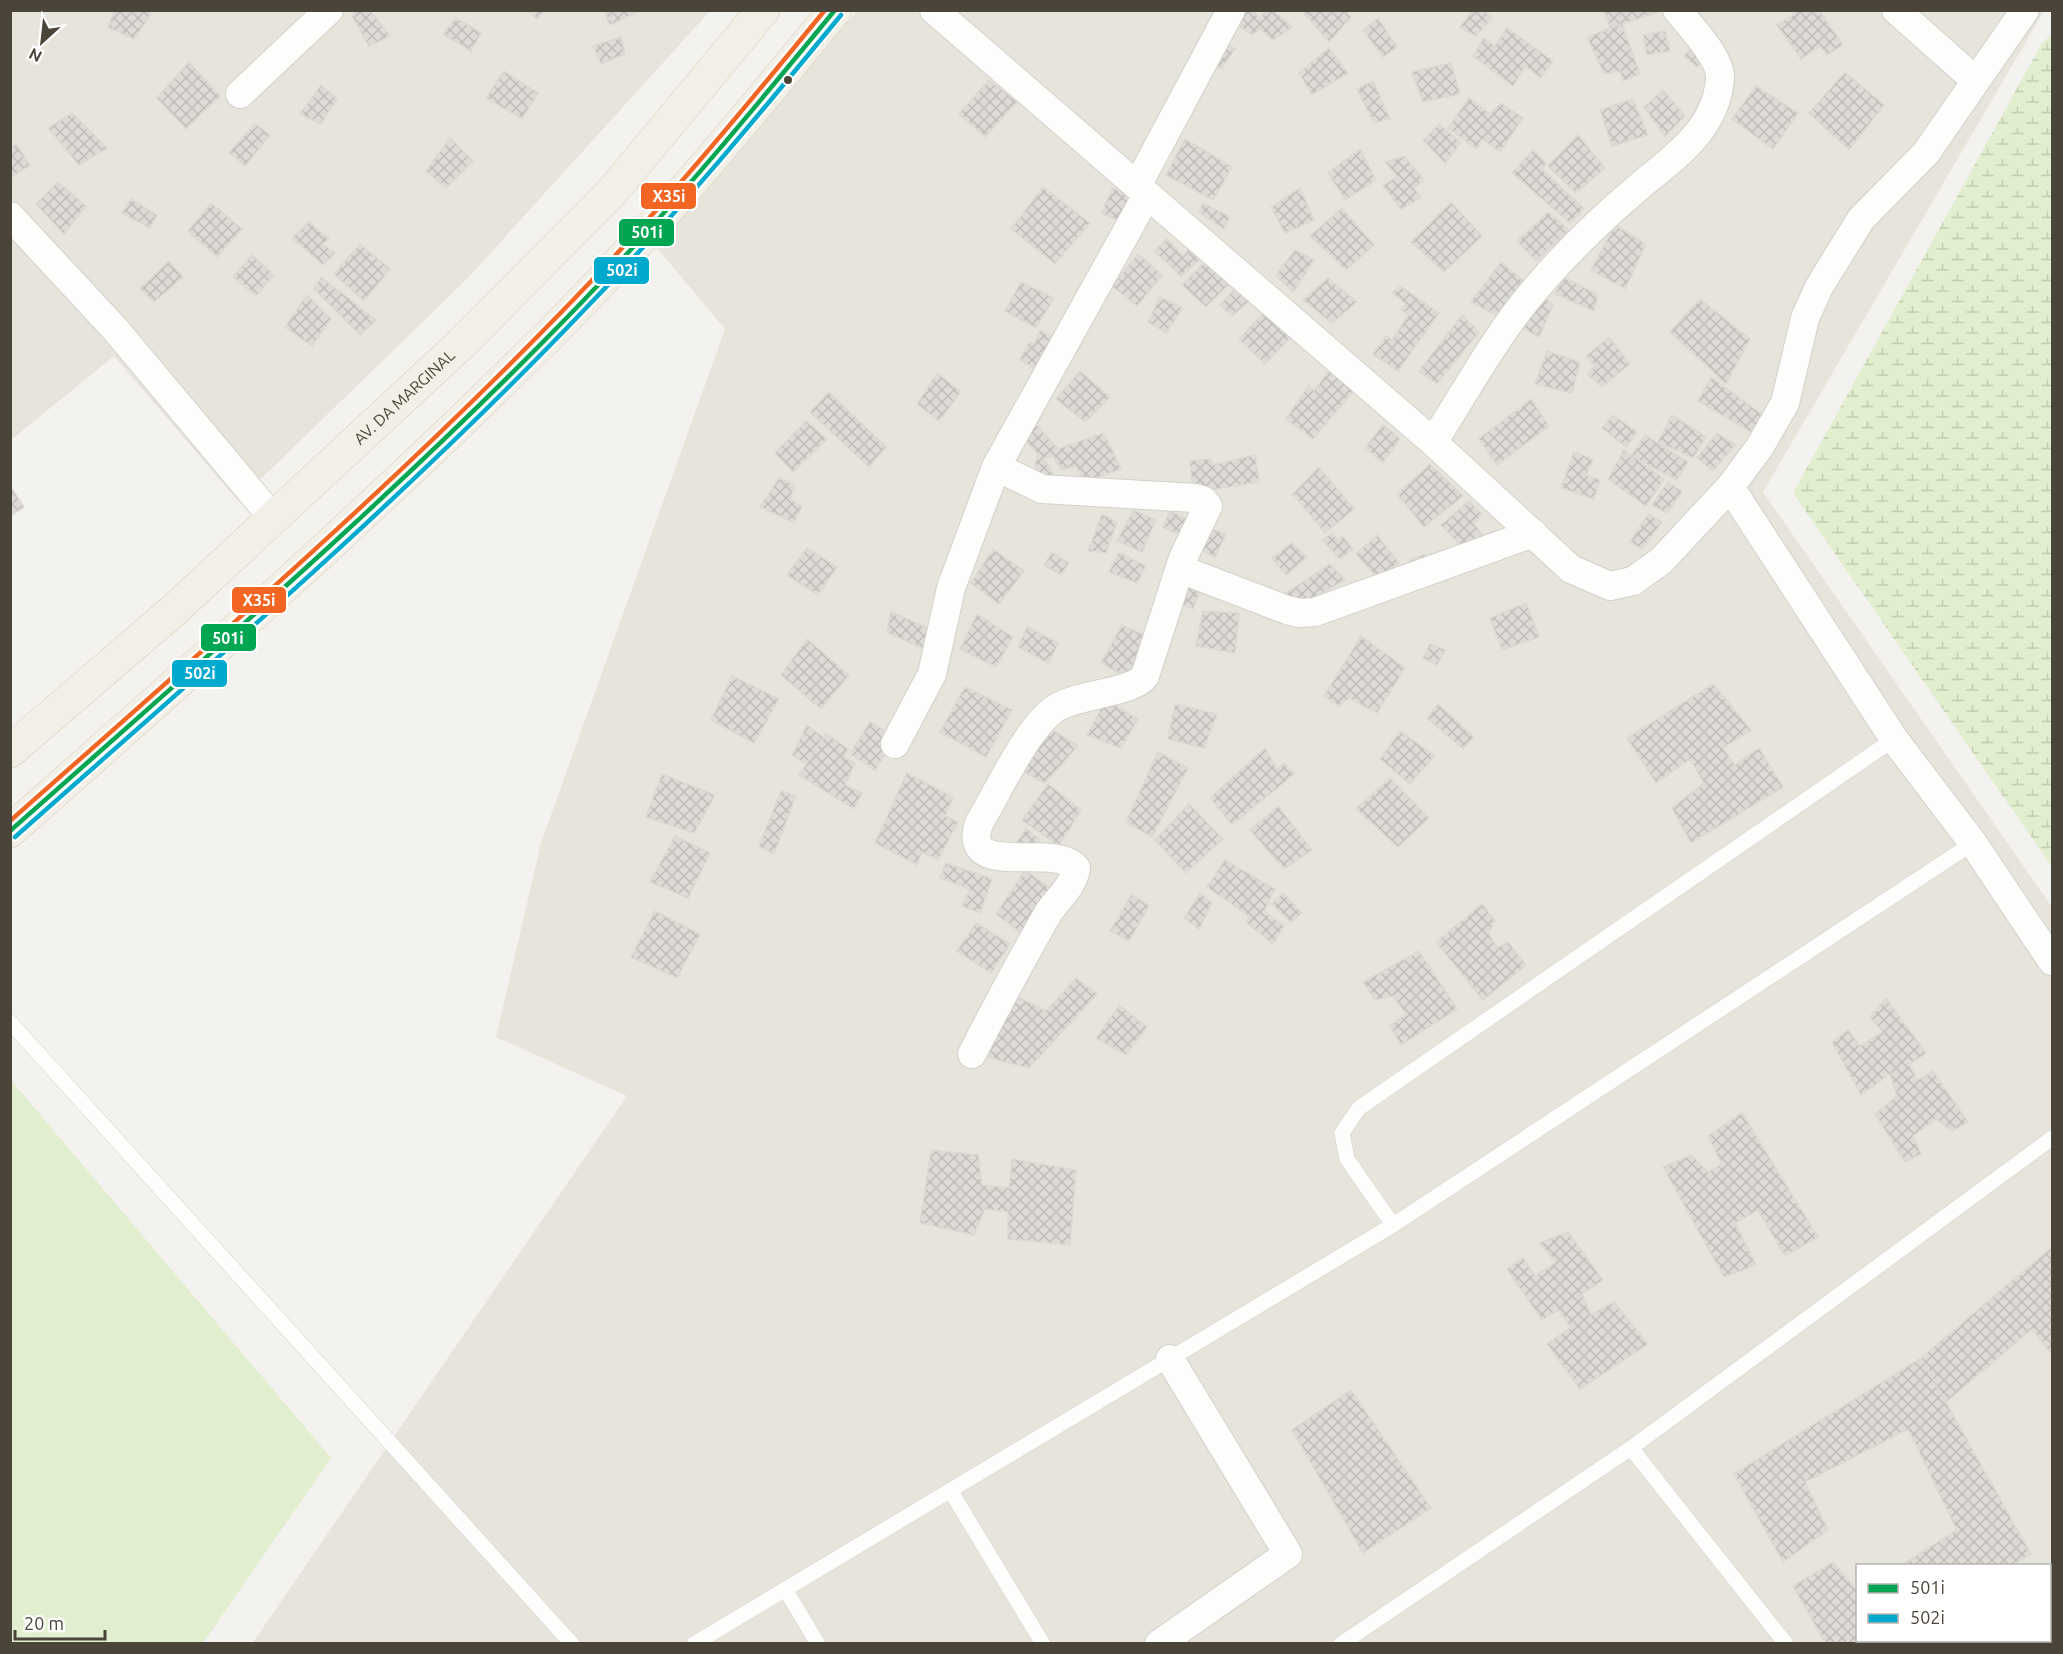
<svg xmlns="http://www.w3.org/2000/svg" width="2063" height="1654" font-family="Ubuntu,sans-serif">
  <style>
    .residential { fill: #e7e4dc; fill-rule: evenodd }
    .grass { fill: #e1eecf }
    .wetland { fill: url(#wetland-marsh) }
    .building { fill: url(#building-cross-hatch); stroke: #dcd9d4; stroke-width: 1.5 }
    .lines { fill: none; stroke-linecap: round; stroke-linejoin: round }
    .service-casing { stroke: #d2d0cb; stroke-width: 16 }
    .minor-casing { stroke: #d2d0cb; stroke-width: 30 }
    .primary-casing { stroke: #d6cebb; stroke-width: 34 }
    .service { stroke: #fdfdfc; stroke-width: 15 }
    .minor { stroke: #fdfdfc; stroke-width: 28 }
    .primary { stroke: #f2efe6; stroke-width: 33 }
    .bus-1-casing { stroke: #fff; stroke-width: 9 }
    .bus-2-casing { stroke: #fff; stroke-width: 9 }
    .bus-3-casing { stroke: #fff; stroke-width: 9 }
    .bus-1 { stroke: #00a651; stroke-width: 4.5 }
    .bus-2 { stroke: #00a9ce; stroke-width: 4.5 }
    .bus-3 { stroke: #f26522; stroke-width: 4.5 }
    .bus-dot { fill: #4b4439; stroke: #fff; stroke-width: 2 }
    .labels { text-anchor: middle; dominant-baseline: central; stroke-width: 6; stroke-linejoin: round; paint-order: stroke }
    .street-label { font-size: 16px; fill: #4b4439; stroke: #fff }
    .line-badge { stroke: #fff; stroke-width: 2 }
    .badge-label { font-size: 16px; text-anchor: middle; font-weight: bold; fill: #fff }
  </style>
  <defs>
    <pattern id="wetland-marsh" width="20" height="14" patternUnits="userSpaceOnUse" patternTransform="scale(1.5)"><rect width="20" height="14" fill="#e1eecf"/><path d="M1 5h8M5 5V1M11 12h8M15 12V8" fill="none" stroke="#c3cdb2"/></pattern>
    <pattern id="building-cross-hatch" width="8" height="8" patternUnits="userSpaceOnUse" patternTransform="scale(1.5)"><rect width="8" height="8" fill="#dedbd6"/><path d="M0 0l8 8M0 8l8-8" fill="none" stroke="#c0bdb8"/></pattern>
  </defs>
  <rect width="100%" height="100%" fill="#f4f2ee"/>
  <path class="residential" d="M11 11H710L468 278 238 501 114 356 11 440Z
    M857 11H2044L1763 492 2052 907V1643L252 1644 627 1096 496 1037 541 843 725 329 652 242ZM1858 1566H2050V1640H1858Z"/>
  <path class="grass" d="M10 1079 331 1458 203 1643H11Z"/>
  <path class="wetland" d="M2052 34V867L1793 493 2042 43Z"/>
  <path class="building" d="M115 10H145L151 14 134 39 108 27Z
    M358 10H370L390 36 369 46 352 16Z
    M528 10H545L537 19Z
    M604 10H639V11L610 25Z
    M1245 10H1251L1260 18 1267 10H1272L1293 27 1273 40 1260 29 1252 35 1237 24Z
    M1301 10H1345L1351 17 1329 42Z
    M1473 10H1483L1492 18 1476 36 1460 27Z
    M1604 10H1661V11L1610 28Z
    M1800 10H1819L1843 45 1827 55 1820 46 1801 59 1777 25Z
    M456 18 481 33 471 51 443 34Z
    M1378 18 1397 47 1383 57 1363 30Z
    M1622 24 1640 74 1623 81 1620 71 1604 74 1587 37Z
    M1507 28 1553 61 1541 78 1525 66 1513 86 1473 56 1484 38 1495 46Z
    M1665 31 1670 51 1647 55 1643 35Z
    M621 37 625 54 601 64 593 46Z
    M1224 42 1235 49 1221 69 1211 60Z
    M1696 43 1707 56 1697 67 1684 56Z
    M1329 48 1348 73 1312 95 1299 73Z
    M189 62 220 96 186 129 157 98Z
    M1451 63 1460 94 1423 102 1412 72Z
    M504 71 538 93 522 119 486 98Z
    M1845 72 1884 105 1849 150 1809 113Z
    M989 80 1017 102 985 137 959 114Z
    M1373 81 1390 119 1374 123 1357 89Z
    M321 85 337 99 321 124 300 114Z
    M1756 86 1798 113 1773 149 1732 119Z
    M1663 90 1685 116 1665 136 1644 107Z
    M1469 98 1490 114 1501 103 1523 118 1500 152 1482 139 1477 149 1448 128Z
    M1633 99 1648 135 1612 146 1600 110Z
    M72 113 107 148 79 165 48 128Z
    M255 124 270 135 245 166 229 152Z
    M1439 124 1461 143 1445 163 1423 140Z
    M1578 135 1605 168 1576 193 1548 166Z
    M450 138 473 161 446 188 426 171Z
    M1185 139 1232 167 1213 200 1166 175Z
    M16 144 30 165 10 178V149Z
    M1360 149 1376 180 1345 200 1328 173Z
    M1533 150 1546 163 1542 169 1584 209 1570 223 1512 173Z
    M1404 156 1424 180 1414 188 1421 198 1401 209 1383 186 1397 176 1385 162Z
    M58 182 86 206 64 234 36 204Z
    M1043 187 1090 223 1055 264 1011 229Z
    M1113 188 1131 196 1117 220 1101 213Z
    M1300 188 1314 220 1285 233 1271 207Z
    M131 199 157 215 150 228 122 213Z
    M1451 202 1482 236 1444 272 1411 242Z
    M211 203 242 229 217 257 188 231Z
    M1203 203 1230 217 1224 229 1199 212Z
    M1342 208 1374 245 1346 270 1310 236Z
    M1548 212 1569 230 1536 261 1517 241Z
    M309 222 329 239 322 244 335 253 323 265 292 238Z
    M1615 225 1646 244 1625 289 1591 270Z
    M1167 239 1183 256 1193 245 1204 256 1181 276 1154 251Z
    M360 244 390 269 364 301 334 274Z
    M1295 250 1314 260 1293 292 1276 275Z
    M1138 254 1162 275 1137 306 1112 286Z
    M252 255 274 275 256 296 233 277Z
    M1212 255 1236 277 1206 307 1182 285Z
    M169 261 183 277 154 302 140 288Z
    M1501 262 1553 305 1539 337 1471 302Z
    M321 277 376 320 360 335 314 289Z
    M1563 277 1598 295 1594 311 1555 294Z
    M1328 278 1357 302 1332 323 1303 300Z
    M1021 282 1054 298 1036 328 1005 311Z
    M1241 282 1255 296 1232 316 1220 305Z
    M1400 286 1439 313 1398 371 1373 354 1386 336 1392 340 1409 314 1401 310 1406 304 1392 293Z
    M307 295 331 319 312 346 285 327Z
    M1160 297 1183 308 1166 333 1148 322Z
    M1700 299 1750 339 1726 384 1670 332Z
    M1269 307 1296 332 1265 364 1239 339Z
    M1462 315 1479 332 1437 384 1419 371Z
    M1040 330 1057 341 1038 371 1020 360 1029 342 1034 345Z
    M1609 337 1630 364 1602 387 1587 374 1595 366 1586 356Z
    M1547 351 1580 362 1572 393 1535 384Z
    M1330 369 1354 390 1313 439 1286 419 1309 385 1314 391Z
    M1080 371 1110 397 1085 422 1056 399Z
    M937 373 961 392 939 421 917 404Z
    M1711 377 1764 416 1753 433 1698 401Z
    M829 392 886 447 869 467 810 412Z
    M1531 399 1549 426 1497 465 1479 439Z
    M1613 415 1637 432 1626 447 1602 428Z
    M1672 415 1706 437 1693 458 1658 442Z
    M806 421 827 439 793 472 775 453Z
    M1037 425 1058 449 1104 433 1121 469 1084 482 1076 466 1062 470 1053 456 1044 458 1054 476 1041 477 1035 465 1038 454 1022 436Z
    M1383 425 1400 439 1383 463 1365 448Z
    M1717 433 1735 445 1713 471 1697 458Z
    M1645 435 1688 462 1677 480 1631 456Z
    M1624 450 1664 479 1646 506 1608 479Z
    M1574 452 1593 459 1586 475 1600 480 1594 499 1561 488Z
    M1255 455 1259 482 1193 493 1190 461 1211 459 1212 465Z
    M1430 464 1463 496 1424 527 1397 494Z
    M1319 467 1354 509 1325 533 1293 494Z
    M779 478 795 485 790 499 802 506 794 523 760 507Z
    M1668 482 1682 492 1667 513 1652 505Z
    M10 486 24 507 10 516Z
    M1469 501 1482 514 1474 524 1482 534 1464 549 1441 525Z
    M1133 510 1156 520 1142 552 1117 541Z
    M1170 511 1193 522 1184 537 1163 527Z
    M1102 514 1117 522 1106 553 1088 551Z
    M1648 514 1662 522 1642 549 1630 542Z
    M1208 528 1226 534 1215 557 1201 550Z
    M1332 533 1337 540 1343 537 1353 549 1340 559 1322 540Z
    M1377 535 1399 563 1377 578 1356 554Z
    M1292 543 1307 557 1286 575 1272 558Z
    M807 548 837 567 818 595 787 575Z
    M993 549 1024 571 999 604 971 583Z
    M1052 552 1069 563 1061 575 1044 565Z
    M1119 552 1146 566 1137 583 1109 572Z
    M1424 554 1429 565 1413 571 1409 561Z
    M1330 564 1345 580 1300 606 1280 597Z
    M1188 586 1200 591 1193 609 1181 604Z
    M1526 603 1539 637 1502 650 1490 618Z
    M1203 611 1239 613 1235 653 1196 646Z
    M891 612 930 629 924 649 887 632Z
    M977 614 1013 637 996 667 960 649Z
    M1122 625 1149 637 1126 677 1101 663Z
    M1027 627 1059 643 1048 663 1018 647Z
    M1361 636 1405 668 1377 713 1349 698 1339 706 1324 696Z
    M807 639 849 675 821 709 781 675Z
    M1430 644 1445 650 1437 665 1423 658Z
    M732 676 779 699 754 743 711 720Z
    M1713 684 1751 730 1723 748 1735 765 1759 748 1783 787 1691 843 1672 808 1704 783 1690 759 1656 783 1627 738Z
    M965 687 1012 710 986 757 940 732Z
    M1106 700 1138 719 1121 748 1087 735Z
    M1175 704 1217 714 1204 748 1168 739Z
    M1438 704 1474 737 1463 749 1427 718Z
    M870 722 896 738 875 770 850 754Z
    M807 725 823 737 806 764 792 755Z
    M1048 727 1078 746 1045 783 1018 769Z
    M1400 731 1435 756 1410 784 1380 759Z
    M826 733 848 749 844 757 855 763 845 785 862 793 854 809 799 775Z
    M1265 748 1277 769 1284 763 1294 774 1232 825 1210 798Z
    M1158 752 1188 768 1152 837 1126 822Z
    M907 773 953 797 945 816 958 822 938 860 922 852 917 865 875 843Z
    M662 774 715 795 694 833 646 817Z
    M1390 778 1429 818 1398 847 1356 809Z
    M1048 784 1081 810 1059 846 1022 820Z
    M781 791 796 796 774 854 759 846Z
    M1189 804 1223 839 1186 873 1155 840Z
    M1278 806 1312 850 1284 869 1250 830Z
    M1026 828 1040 840 1030 854 1015 845Z
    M675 836 710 853 688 898 650 882Z
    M1225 860 1275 889 1264 911 1284 926 1273 944 1247 923 1249 916 1207 887Z
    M946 863 992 879 980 913 962 906 970 889 940 878Z
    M1025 870 1052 889 1021 933 996 914Z
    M1200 893 1212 903 1199 929 1184 918Z
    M1283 893 1302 913 1291 922 1271 904Z
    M1132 894 1149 906 1129 941 1110 931Z
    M1482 904 1495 921 1488 933 1497 948 1508 942 1526 965 1483 1000 1436 942Z
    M655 911 700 934 677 978 631 957Z
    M976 923 1010 944 991 973 957 951Z
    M1419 951 1457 1009 1401 1045 1390 1026 1406 1014 1393 996 1375 1000 1363 982Z
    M1076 978 1097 994 1029 1068 979 1055 1012 994 1046 1011Z
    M1886 998 1926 1053 1909 1065 1918 1080 1933 1071 1968 1122 1952 1131 1936 1119 1913 1136 1921 1154 1905 1162 1875 1114 1897 1096 1890 1074 1861 1095 1832 1042 1848 1030 1860 1046 1883 1032 1870 1017Z
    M1119 1005 1147 1027 1126 1055 1096 1038Z
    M1742 1113 1818 1237 1785 1256 1758 1210 1735 1223 1756 1265 1724 1277 1663 1167 1691 1155 1708 1172 1722 1164 1708 1136Z
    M931 1150 978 1155 982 1185 1009 1188 1012 1159 1076 1170 1070 1245 1008 1239V1212L985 1209 974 1235 920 1223Z
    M1568 1232 1603 1280 1582 1294 1591 1315 1614 1302 1648 1344 1580 1389 1547 1344 1571 1327 1558 1310 1542 1320 1507 1269 1523 1258 1535 1276 1556 1262 1539 1243Z
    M2052 1247V1355L2032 1329 1946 1402 1921 1358Z
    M1921 1358 2031 1554 2011 1566H1900L1957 1530 1908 1429 1805 1482 1828 1530 1783 1562 1734 1474Z
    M1351 1390 1431 1508 1363 1553 1292 1430Z
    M1833 1562 1858 1592V1640H1881L1875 1644H1826L1793 1586Z"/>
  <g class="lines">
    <defs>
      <path id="service" d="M10 1022 572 1644
        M1393 1225 1347 1159 1342 1133 1359 1108 1894 739
        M1631 1448 1786 1644
        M950 1490 1043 1644
        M785 1589 818 1644
        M694 1644 1393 1225 1973 843
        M1341 1644 1631 1448 2052 1138"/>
      <path id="minor" d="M934 10 1433 442 1571 569 1610 586 1633 581 1661 561 1730 487 1759 448 1785 403 1805 318 1819 287 1861 219 1926 153 2025 10
        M1896 10 1975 80
        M240 94 329 10
        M1137 186 1231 10
        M10 216 115 329 273 518
        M1433 442C1462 398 1488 349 1520 308 1556 262 1597 222 1641 185 1676 156 1716 129 1720 79 1722 59 1690 26 1677 10
        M1730 487 1894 739 1973 843 2052 961
        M1180 569 1287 610 1300 613 1315 612 1533 533
        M895 744 932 674 951 588 996 467 1147 195
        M972 1054C996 1007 1021 961 1047 915 1056 900 1074 886 1076 868 1053 841 960 881 979 823 998 792 1027 727 1056 708 1078 694 1133 693 1145 676L1183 558 1208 506 1203 500 1195 498 1042 489 996 467
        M2050 1608 2052 1607
        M1159 1644 1288 1554 1170 1359
        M1983 1644 1988 1640"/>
      <g id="primary">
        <path id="s1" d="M10 751 173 611 462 343 612 192 763 10"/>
        <path d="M10 831C190 672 370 513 540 344 646 240 741 125 835 10"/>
      </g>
    </defs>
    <use href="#service" class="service-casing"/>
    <use href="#minor" class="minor-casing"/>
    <use href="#primary" class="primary-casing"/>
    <use href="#service" class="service"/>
    <use href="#minor" class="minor"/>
    <use href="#primary" class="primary"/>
    <defs>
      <path id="bus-1" d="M10 831C204 659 402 489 582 302 671 209 753 110 835 10"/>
      <path id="bus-2" d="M15 837C209 665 408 495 587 307 677 214 759 115 841 15"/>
      <path id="bus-3" d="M10 821C202 651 397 483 575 298 663 207 744 109 825 10"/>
    </defs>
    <use href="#bus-1" class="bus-1-casing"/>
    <use href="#bus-2" class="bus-2-casing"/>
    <use href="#bus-3" class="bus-3-casing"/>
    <use href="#bus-1" class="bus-1"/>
    <use href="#bus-2" class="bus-2"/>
    <use href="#bus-3" class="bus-3"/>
  </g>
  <circle class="bus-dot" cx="788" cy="80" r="5"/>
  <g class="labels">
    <g class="street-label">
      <text stroke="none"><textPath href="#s1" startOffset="530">AV. DA MARGINAL</textPath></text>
    </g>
  </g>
  <g class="line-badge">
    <rect x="640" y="182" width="57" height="28" rx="6" fill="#f26522"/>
    <rect x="618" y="218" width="57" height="29" rx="6" fill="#00a651"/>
    <rect x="593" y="256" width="57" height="29" rx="6" fill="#00a9ce"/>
    <rect x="231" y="586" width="56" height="28" rx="6" fill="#f26522"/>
    <rect x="200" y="623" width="57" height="29" rx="6" fill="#00a651"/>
    <rect x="171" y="659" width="57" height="29" rx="6" fill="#00a9ce"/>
  </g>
  <g class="badge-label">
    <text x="669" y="202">X35i</text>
    <text x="647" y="238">501i</text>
    <text x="622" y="276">502i</text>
    <text x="259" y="606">X35i</text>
    <text x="228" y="644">501i</text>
    <text x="200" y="679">502i</text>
  </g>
  <rect width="2063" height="1654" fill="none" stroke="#4b4439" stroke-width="24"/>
  <rect x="1856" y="1564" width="195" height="78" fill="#ffffff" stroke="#b7b4b0" stroke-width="1.5"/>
  <rect x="1868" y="1584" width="30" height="9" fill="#00a651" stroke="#b7b4b0" stroke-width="1.5"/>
  <text x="1910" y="1594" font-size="18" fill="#4b4439">501i</text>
  <rect x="1868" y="1614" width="30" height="9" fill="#00a9ce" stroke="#b7b4b0" stroke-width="1.5"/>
  <text x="1910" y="1624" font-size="18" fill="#4b4439">502i</text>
  <g transform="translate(42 42) rotate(207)" stroke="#ffffff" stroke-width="4.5" paint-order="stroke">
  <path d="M0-4.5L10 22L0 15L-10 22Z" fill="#4b4439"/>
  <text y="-9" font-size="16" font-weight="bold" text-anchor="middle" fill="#4b4439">N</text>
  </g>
  <path d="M15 1630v9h90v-9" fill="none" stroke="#4b4439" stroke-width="3"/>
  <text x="24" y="1630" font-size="18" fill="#4b4439" stroke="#ffffff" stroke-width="4.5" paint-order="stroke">20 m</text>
</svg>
